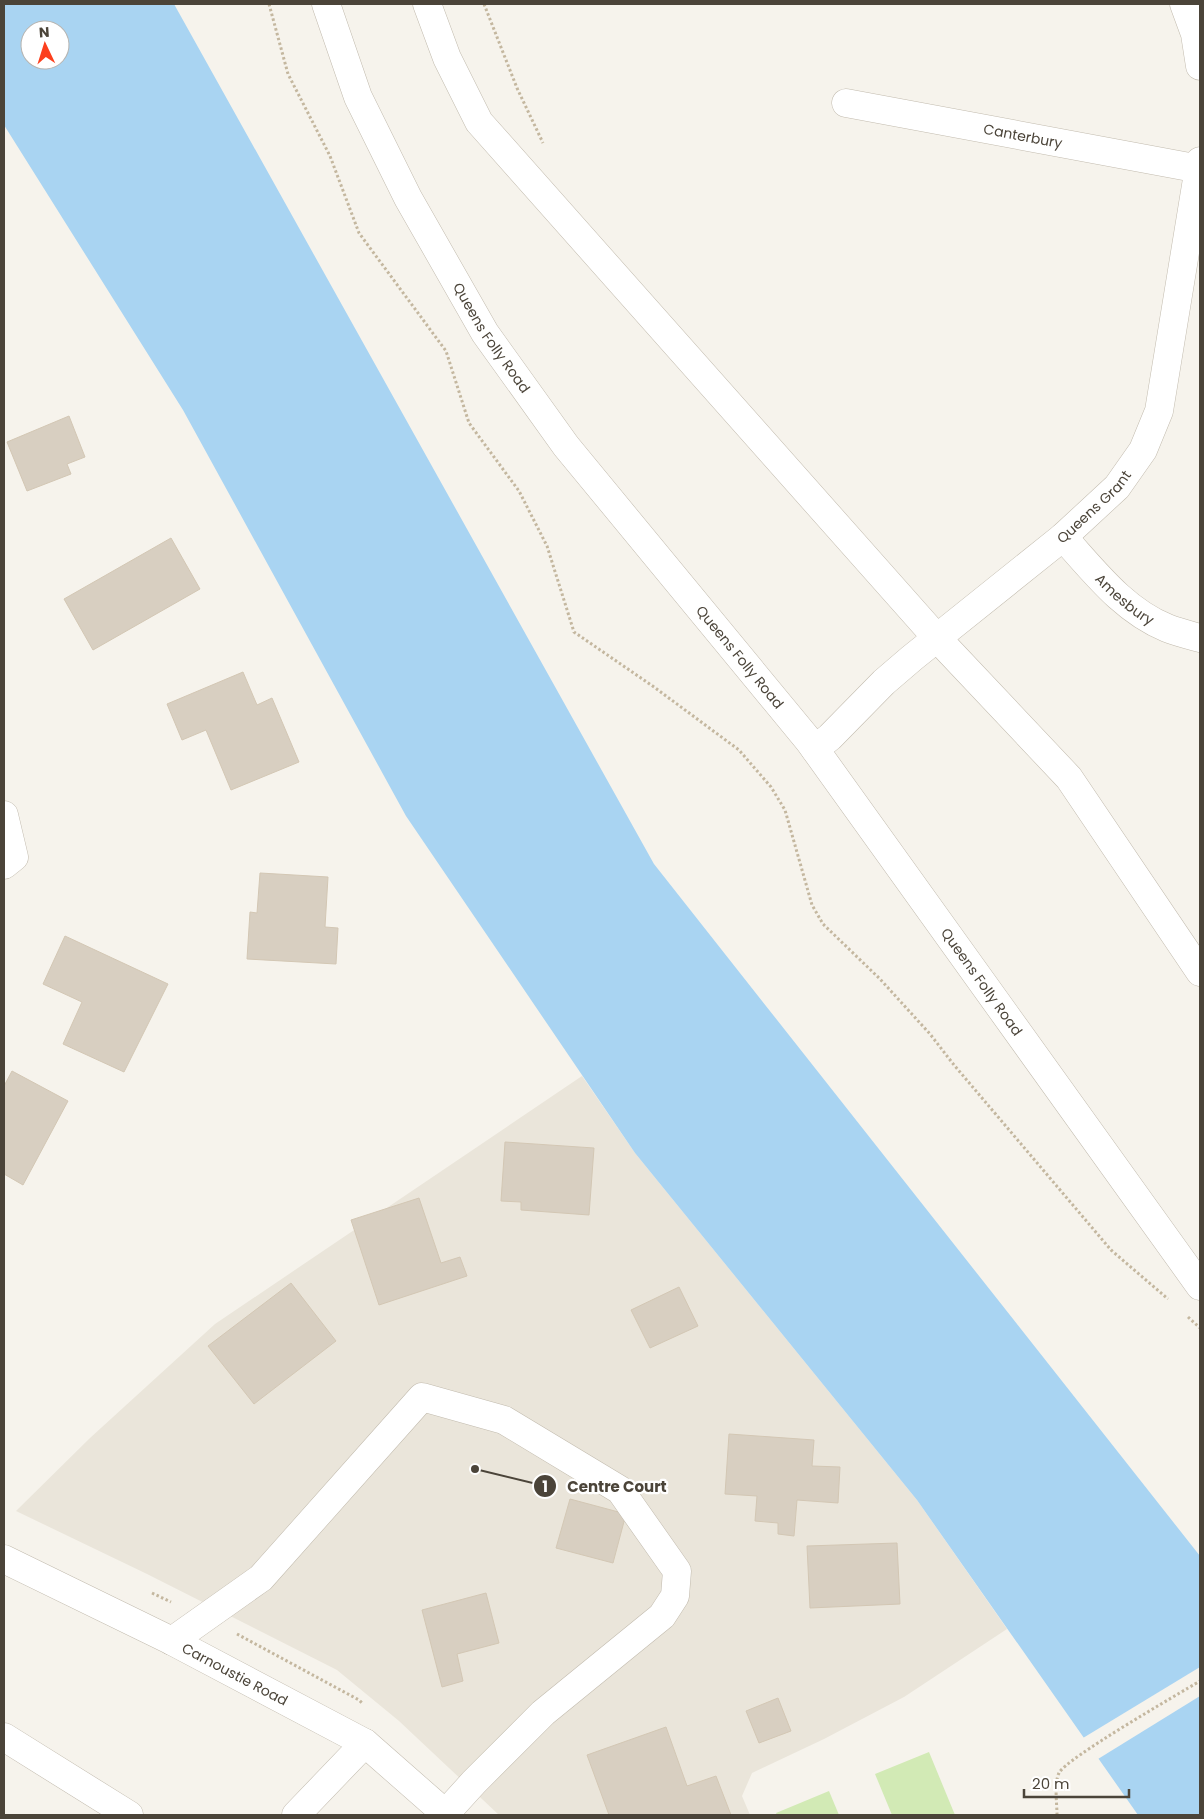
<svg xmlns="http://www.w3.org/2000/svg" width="1204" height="1819" font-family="Poppins,sans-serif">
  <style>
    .residential { fill: #eae5da }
    .green { fill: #d2eab5 }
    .water { fill: #a9d4f2; fill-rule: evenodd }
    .pier { fill: #f6f3ec }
    .building { fill: #d8cfc1; stroke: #d3c7b4 }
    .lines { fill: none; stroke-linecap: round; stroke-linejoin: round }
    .minor-casing { stroke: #c2bbae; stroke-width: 29 }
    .path { stroke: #c4b79f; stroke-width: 3; stroke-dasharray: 2.5 2.5; stroke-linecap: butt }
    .minor { stroke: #fff; stroke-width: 28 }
    .labels { text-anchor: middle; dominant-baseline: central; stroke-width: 4.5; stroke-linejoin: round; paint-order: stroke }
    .street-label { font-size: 14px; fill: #4b4439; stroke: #fff }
    .leader { fill: none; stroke: #4b4439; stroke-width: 2 }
    .callout-dot { fill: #4b4439; stroke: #fff; stroke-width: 2 }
    .mark-label { font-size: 15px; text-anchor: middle; font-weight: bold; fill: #fff }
    .callout-label { font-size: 15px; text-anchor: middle; font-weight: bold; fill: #4b4439; stroke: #fff; stroke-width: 4.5; stroke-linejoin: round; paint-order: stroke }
  </style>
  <rect width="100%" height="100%" fill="#f6f3ec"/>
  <path class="residential" d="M582 1076 635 1153 917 1500 1007 1629 904 1697 824 1739 752 1773 742 1796 750 1815H499L399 1721 337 1670 147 1574 16 1511 90 1438 215 1324Z"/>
  <path class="green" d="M929 1752 955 1815H892L875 1774Z
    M829 1791 839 1815H777L776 1813Z"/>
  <path class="water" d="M4 4H174L654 864 1200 1556V1815H1138L917 1500 635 1153 406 816 183 410 4 125ZM30 30H60V60H30Z"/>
  <path class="pier" d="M1200 1667V1696L1098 1759 1083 1738Z"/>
  <path class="building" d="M69 416 85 457 67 464 71 474 27 491 7 442Z
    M171 538 200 589 93 650 64 599Z
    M243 672 257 705 272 698 299 762 231 790 206 730 182 740 167 704Z
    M260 873 328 877 325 927 338 928 336 964 247 959 250 912 257 913Z
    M65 936 168 984 124 1072 63 1044 82 1002 43 984Z
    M12 1071 68 1101 23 1185 4 1174V1086Z
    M505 1142 594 1148 589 1215 521 1210V1202L501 1201Z
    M419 1198 441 1263 460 1257 467 1276 379 1305 351 1220Z
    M291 1283 336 1341 254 1404 208 1346Z
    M679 1287 698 1326 650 1348 631 1310Z
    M729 1434 814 1440 812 1466 840 1467 838 1503 797 1500 794 1536 778 1534V1523L755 1521 757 1496 725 1494Z
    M570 1499 626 1514 613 1563 556 1548Z
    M897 1543 900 1604 810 1608 807 1546Z
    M486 1593 499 1643 457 1654 463 1681 442 1687 422 1610Z
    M778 1698 791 1731 759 1743 746 1711Z
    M666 1727 687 1786 716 1776 731 1815H609L587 1755Z"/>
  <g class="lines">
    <defs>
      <g id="minor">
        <path id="s1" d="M326 4 358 97 408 198 485 333 566 446 809 741 1200 1286"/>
        <path d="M427 4 447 58 479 122 936 637 1069 778 1200 972"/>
        <path d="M1184 4 1195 34 1200 66"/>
        <path id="s2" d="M846 103 1200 169"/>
        <path id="s3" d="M1063 537C1094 571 1123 610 1167 628 1177 632 1189 635 1200 638"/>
        <path id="s4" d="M815 749 830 737 884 682 912 658 1063 537 1117 487 1143 450 1159 411 1200 161"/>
        <path d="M4 815 14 857 4 865"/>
        <path id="s5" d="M4 1559 172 1641 365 1743 447 1815"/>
        <path d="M172 1641 261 1578 422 1397 504 1420 620 1490 677 1571 675 1596 662 1616 543 1713 474 1782 445 1814"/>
        <path d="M4 1737 129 1815"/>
        <path d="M296 1815 365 1743"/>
      </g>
    </defs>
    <use href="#minor" class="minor-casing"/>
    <path class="path" d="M269 4 288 74 330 156 359 233 446 351 469 423 519 491 547 546 574 632 654 687 739 750 771 787 785 810 812 905 823 924 880 979 930 1034 954 1065 1111 1250 1168 1299
      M484 4 517 88 543 143
      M1188 1317 1200 1328
      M152 1593 171 1602
      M237 1634 359 1700 363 1704
      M1057 1815C1057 1804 1054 1783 1059 1773 1065 1759 1180 1693 1200 1681"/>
    <use href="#minor" class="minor"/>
  </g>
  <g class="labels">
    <g class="street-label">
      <text stroke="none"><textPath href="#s2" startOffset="180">Canterbury</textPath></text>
      <text stroke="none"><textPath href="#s1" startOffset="374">Queens Folly Road</textPath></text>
      <text stroke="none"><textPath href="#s4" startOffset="370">Queens Grant</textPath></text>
      <text stroke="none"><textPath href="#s3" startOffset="88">Amesbury</textPath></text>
      <text stroke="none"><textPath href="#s1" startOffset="779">Queens Folly Road</textPath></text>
      <text stroke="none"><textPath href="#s1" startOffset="1184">Queens Folly Road</textPath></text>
      <text stroke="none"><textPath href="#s5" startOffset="258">Carnoustie Road</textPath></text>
    </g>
  </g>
  <path class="leader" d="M475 1469L545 1486"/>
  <g class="callout-dot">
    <circle cx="475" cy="1469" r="5"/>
    <circle cx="545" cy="1486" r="12"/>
  </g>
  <g class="mark-label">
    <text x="545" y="1492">1</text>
  </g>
  <g class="callout-label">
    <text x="617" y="1492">Centre Court</text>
  </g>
  <rect width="1204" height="1819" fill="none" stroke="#4b4439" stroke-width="10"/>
  <g transform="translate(45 45) rotate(356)"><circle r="24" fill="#ffffff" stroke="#b7b4b0"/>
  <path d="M0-4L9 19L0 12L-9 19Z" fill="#fc3f1d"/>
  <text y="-8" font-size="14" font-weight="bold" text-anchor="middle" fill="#4b4439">N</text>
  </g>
  <path d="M1024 1789v8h105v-8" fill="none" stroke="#4b4439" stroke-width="2.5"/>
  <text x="1032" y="1789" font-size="15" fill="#4b4439" stroke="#ffffff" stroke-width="4" paint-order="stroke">20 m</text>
</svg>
